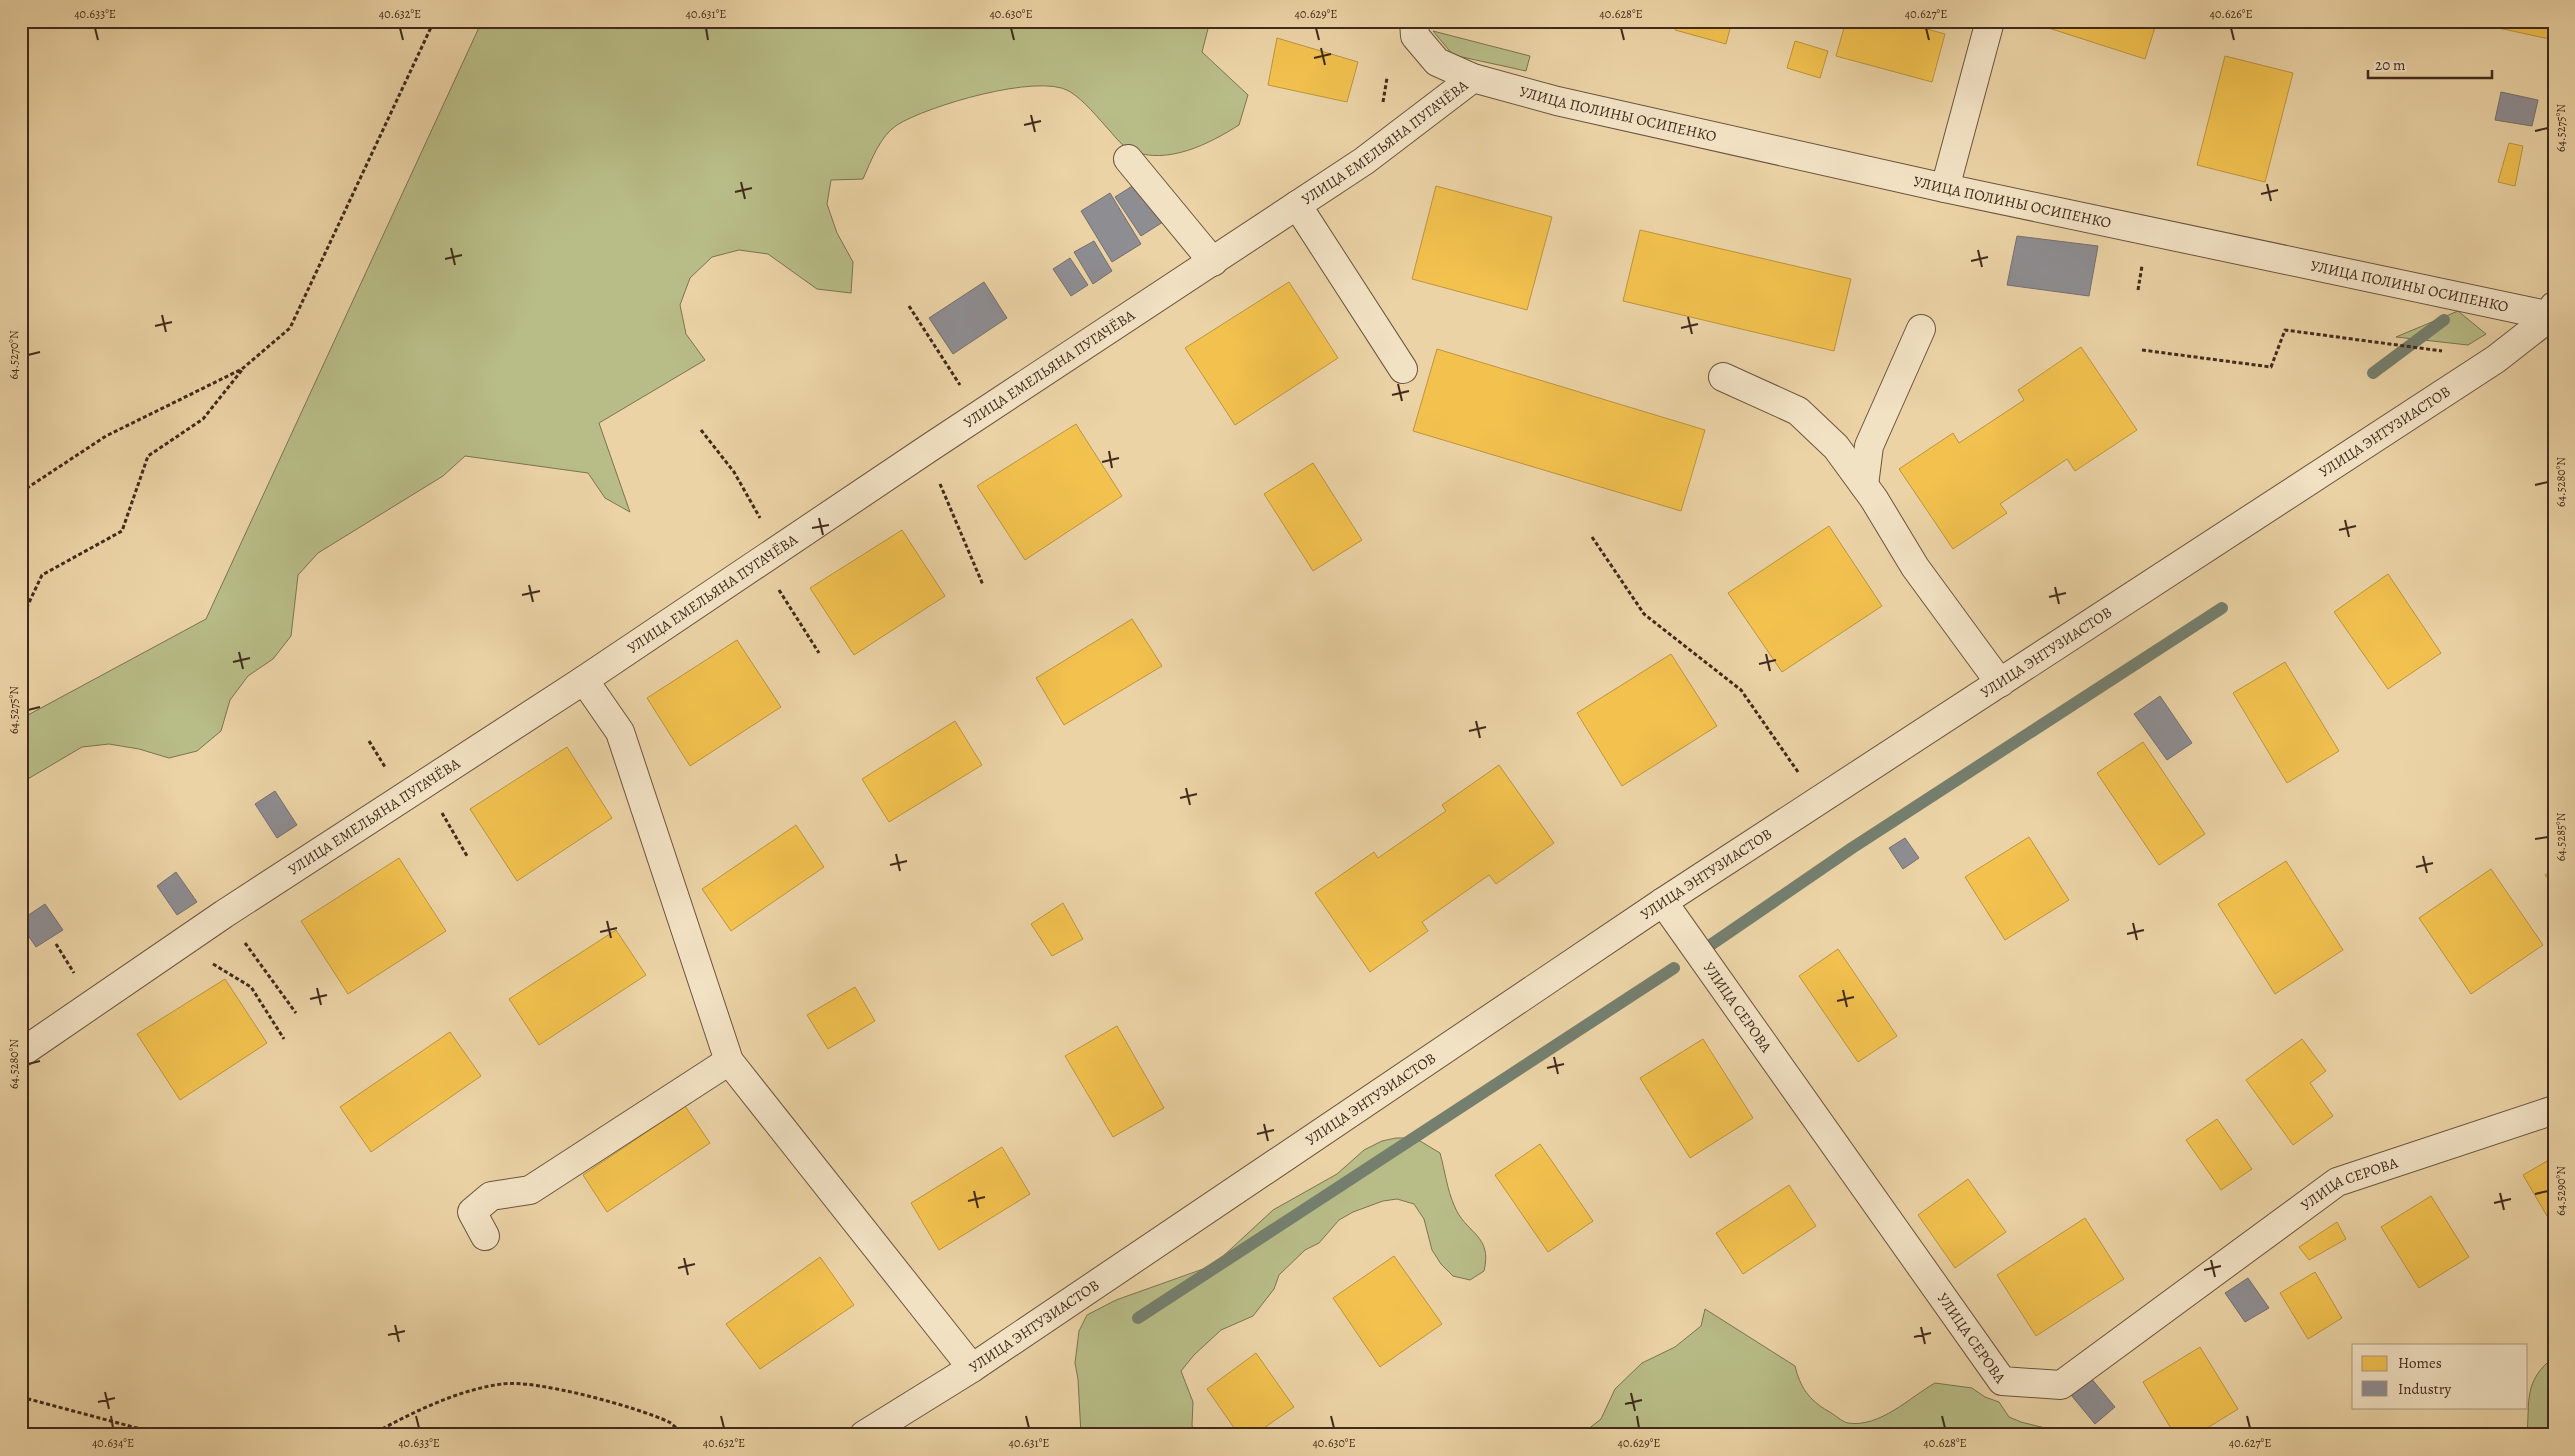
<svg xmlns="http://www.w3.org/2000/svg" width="2575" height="1456" font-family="Alegreya,serif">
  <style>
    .green { fill: #b8bc86; stroke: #7c7351 }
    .homes { fill: #f2c14e; stroke: #bd943f }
    .industry { fill: #8d8d92; stroke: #766f6f }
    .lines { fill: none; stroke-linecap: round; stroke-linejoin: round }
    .stream { stroke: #757f6e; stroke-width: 12 }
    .minor-casing { stroke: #6c543e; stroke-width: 30 }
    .path { stroke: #412a1c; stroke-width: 3; stroke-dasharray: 4 2.5; stroke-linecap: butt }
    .minor { stroke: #f2e2c4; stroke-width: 28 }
    .ticks { fill: none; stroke: #412a1c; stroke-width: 2 }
    .labels { text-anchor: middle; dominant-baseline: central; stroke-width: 5; stroke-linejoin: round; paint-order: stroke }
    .street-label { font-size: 15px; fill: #412a1c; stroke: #f2e2c4 }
    .neatline { fill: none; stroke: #412a1c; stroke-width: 2 }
    .ticks-label { font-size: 12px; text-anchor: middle; fill: #412a1c }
  </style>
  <rect width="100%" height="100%" fill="#ebd3a5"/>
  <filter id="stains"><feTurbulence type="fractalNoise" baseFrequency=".004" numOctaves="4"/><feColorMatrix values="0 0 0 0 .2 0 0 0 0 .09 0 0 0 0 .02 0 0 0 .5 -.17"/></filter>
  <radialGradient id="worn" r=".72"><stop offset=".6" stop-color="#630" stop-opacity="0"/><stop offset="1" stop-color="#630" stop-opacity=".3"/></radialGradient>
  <path class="green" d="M482 21H1210L1202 52 1248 95 1239 125C1209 144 1168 165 1132 151 1124 148 1115 137 1110 131 1097 117 1085 101 1069 91 1038 73 927 106 897 125 880 136 871 161 863 179L831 180 827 204 837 233 853 262 851 293 817 289 768 254 739 250 712 257 690 278 680 305 686 334 705 360 599 423 630 512 605 498 588 473 465 456 443 476 318 553 298 575 291 636 273 659 248 676 230 700 221 731 197 751 169 758 139 749 109 744 82 747 21 783V738L28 715 206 619Z
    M1433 31 1530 56 1526 71 1453 55Z
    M2458 311 2486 334 2468 345 2396 337Z
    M1396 1138H1415L1440 1153C1445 1171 1447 1189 1454 1205 1465 1234 1493 1234 1484 1271L1470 1280 1453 1276 1441 1264 1432 1250 1424 1219 1414 1204 1397 1199 1383 1201 1353 1212 1339 1220 1319 1243 1305 1250 1279 1275 1274 1289 1253 1316 1221 1330 1194 1355 1181 1371 1193 1402 1192 1425 1194 1435H1081L1078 1379 1075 1363 1079 1331 1087 1315 1116 1300 1203 1269 1220 1259 1273 1210 1337 1174 1364 1150 1382 1141Z
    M1705 1309 1795 1366C1800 1387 1809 1400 1828 1411 1834 1414 1842 1422 1848 1423 1880 1428 1910 1397 1935 1383L1972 1388 1985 1397 1999 1402 2009 1417 2021 1422 2073 1435H1574L1587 1430 1601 1419 1615 1389 1642 1363 1675 1347 1701 1326Z
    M2554 1357V1435H2527C2530 1401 2523 1381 2554 1357Z"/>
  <path class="homes" d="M1677 21H1732L1726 44 1675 30Z
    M1846 21H1898L1945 34 1932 82 1836 56Z
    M2033 21H2157L2145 59 2033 23Z
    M2466 21H2554V40Z
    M1277 38 1358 62 1347 102 1268 85Z
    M1795 41 1828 51 1820 78 1787 68Z
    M2225 56 2293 73 2265 182 2197 165Z
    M2509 143 2523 146 2515 186 2498 182Z
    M1436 186 1552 217 1527 310 1412 279Z
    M1640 230 1851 279 1834 351 1623 301Z
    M1289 282 1338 358 1235 425 1185 348Z
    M2081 347 2137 430 2075 471 2067 459 2000 504 2007 513 1953 549 1899 469 1953 433 1959 443 2024 400 2018 390Z
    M1437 349 1705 430 1681 511 1413 431Z
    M1076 424 1122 496 1025 560 977 486Z
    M1313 463 1362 540 1313 571 1264 494Z
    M1829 526 1882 606 1782 672 1728 593Z
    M902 530 945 596 854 655 810 588Z
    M2388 574 2441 653 2388 689 2334 612Z
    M1132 619 1162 666 1064 725 1036 678Z
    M737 640 781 707 690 766 647 698Z
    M1671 654 1717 726 1622 786 1577 713Z
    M2285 662 2339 751 2287 783 2233 693Z
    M955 721 982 765 889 822 862 779Z
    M2143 742 2205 834 2159 865 2097 773Z
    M567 747 612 818 517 881 470 809Z
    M1499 765 1554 843 1496 884 1489 875 1422 922 1428 931 1370 972 1315 893 1374 852 1378 858 1446 811 1442 805Z
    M796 825 824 867 731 931 702 889Z
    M2029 837 2069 900 2005 940 1965 877Z
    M399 858 446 931 348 994 301 921Z
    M2286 861 2343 950 2275 994 2218 904Z
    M2491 869 2543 945 2471 994 2419 918Z
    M2554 869V887L2545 875Z
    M1063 903 1083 939 1052 956 1031 924Z
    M616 930 646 975 539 1045 509 999Z
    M1838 949 1897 1036 1858 1062 1799 976Z
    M225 979 267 1043 180 1100 137 1034Z
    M855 987 875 1021 828 1049 807 1015Z
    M1117 1026 1164 1108 1113 1137 1065 1056Z
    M450 1032 481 1076 371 1152 340 1107Z
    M1703 1039 1753 1118 1690 1158 1640 1078Z
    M2302 1039 2326 1071 2310 1083 2333 1116 2293 1145 2246 1080Z
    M685 1106 710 1143 607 1212 583 1175Z
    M2217 1119 2252 1169 2221 1190 2186 1140Z
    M1540 1144 1593 1221 1548 1252 1495 1175Z
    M1002 1147 1030 1194 939 1250 911 1203Z
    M2554 1157V1228L2523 1175Z
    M1968 1179 2006 1232 1955 1268 1918 1215Z
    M1789 1185 1816 1226 1743 1274 1716 1233Z
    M2431 1196 2469 1257 2419 1288 2381 1227Z
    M2085 1218 2124 1279 2036 1336 1997 1275Z
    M2337 1222 2346 1239 2309 1260 2299 1247Z
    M1394 1256 1442 1324 1380 1367 1333 1298Z
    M820 1257 854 1305 760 1369 726 1324Z
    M2315 1272 2342 1318 2308 1339 2280 1293Z
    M2200 1347 2238 1409 2196 1435H2175L2143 1382Z
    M1256 1353 1294 1407 1254 1435H1239L1207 1389Z"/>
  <path class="industry" d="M2501 92 2538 100 2532 126 2495 120Z
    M1137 183 1163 222 1141 236 1115 197Z
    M1110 193 1141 244 1112 262 1081 211Z
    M2017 236 2098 246 2089 296 2007 285Z
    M1094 241 1112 271 1093 284 1074 252Z
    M1070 258 1088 285 1071 296 1053 269Z
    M984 282 1007 318 953 354 929 318Z
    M2160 696 2192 743 2167 760 2134 714Z
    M275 791 297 825 277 838 255 804Z
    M1905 838 1919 858 1903 869 1889 848Z
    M176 872 197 902 177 915 157 886Z
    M45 904 63 930 36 947 21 925V920Z
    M2248 1278 2269 1308 2245 1322 2225 1293Z
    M2090 1377 2115 1407 2095 1424 2071 1395Z"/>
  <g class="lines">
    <path class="stream" d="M2373 373 2444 320
      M1712 944 1852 848 2222 608
      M1138 1318 1674 968"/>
    <defs>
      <g id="minor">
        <path id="s1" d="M1414 21 1415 36 1437 62 1473 78 1557 101 1945 188 2551 316 2554 318"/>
        <path d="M1128 159 1213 262"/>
        <path d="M1945 188 1990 21"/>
        <path d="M1297 205 1403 369"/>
        <path d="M1723 377 1798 411 1836 447 1874 499 1915 567 2000 683"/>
        <path d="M1864 485 1869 446 1921 329"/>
        <path d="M584 680 620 732 729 1061 972 1368"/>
        <path id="s2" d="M1663 902 2002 1381 2061 1385 2337 1182 2554 1110"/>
        <path id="s3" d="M21 1053 224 914 584 680 929 448 1364 161 1473 78"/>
        <path d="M485 1236 472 1212 491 1196 530 1190 729 1061"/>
        <path id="s4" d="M864 1435 972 1368 1663 902 2496 359 2551 316 2554 306"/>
      </g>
    </defs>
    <use href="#minor" class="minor-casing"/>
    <path class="path" d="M1383 102 1387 78
      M2138 290 2142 266
      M909 306 960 385
      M2142 350 2271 367 2285 330 2442 351
      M701 430 734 472 760 518
      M940 484 983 585
      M21 492 106 436 242 369 290 328 434 21
      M1592 537 1644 614 1741 690 1798 772
      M779 590 819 653
      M21 611 26 609 42 575 122 531 148 456 203 419 242 370
      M369 741 385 767
      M442 813 467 856
      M245 943 296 1013
      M56 944 74 973
      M213 964 251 987 284 1039
      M21 1397 163 1435
      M371 1435C411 1413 457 1390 502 1384 536 1379 637 1407 669 1422 674 1425 679 1431 683 1435"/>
    <use href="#minor" class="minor"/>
  </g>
  <path class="ticks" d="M95 28 98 40M400 28 403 40M706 28 708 40M1011 28 1014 40M1316 28 1319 40M1621 28 1624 40M1926 28 1929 40M2231 28 2234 40M1321 48 1325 65M1314 58 1331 54M1031 115 1035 132M1024 125 1041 121M2535 131 2548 128M741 182 745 199M2267 184 2271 201M735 192 752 188M2261 194 2278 190M451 248 455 265M1978 250 1982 267M445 259 462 255M1971 261 1988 257M162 315 166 332M1688 317 1692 334M155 326 172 322M1681 328 1698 324M28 355 40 352M1398 384 1402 401M1392 395 1409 391M1109 451 1112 468M1102 462 1119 458M2535 485 2548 482M819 518 823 535M2345 520 2349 537M812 528 829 525M2339 530 2356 526M529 585 533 602M2055 587 2059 604M522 595 540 591M2049 597 2066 593M239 652 243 669M1766 654 1770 671M233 662 250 658M1759 664 1776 660M28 710 40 707M1476 721 1480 738M1469 731 1486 727M1186 788 1190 805M1180 798 1197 794M2535 839 2548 837M896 854 900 871M2423 856 2427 873M890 865 907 861M2416 867 2433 863M607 921 611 938M2133 923 2137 940M600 932 617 928M2127 934 2144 930M317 988 321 1005M1843 990 1847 1007M310 999 327 995M1837 1001 1854 997M1554 1057 1558 1074M28 1064 40 1061M1547 1068 1564 1064M1264 1124 1268 1141M1257 1134 1274 1130M974 1191 978 1208M2500 1193 2504 1210M2535 1194 2548 1191M968 1201 985 1197M2494 1203 2511 1199M684 1258 688 1275M2211 1260 2215 1277M678 1268 695 1264M2204 1270 2221 1266M395 1325 399 1342M1921 1327 1925 1344M388 1335 405 1331M1914 1337 1931 1333M105 1392 109 1409M1631 1393 1635 1411M98 1402 115 1398M1625 1404 1642 1400M111 1416 113 1428M416 1416 419 1428M721 1416 724 1428M1026 1416 1029 1428M1331 1416 1334 1428M1637 1416 1639 1428M1942 1416 1945 1428M2247 1416 2250 1428"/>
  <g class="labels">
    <g class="street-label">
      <text stroke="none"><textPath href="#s1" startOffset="238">УЛИЦА ПОЛИНЫ ОСИПЕНКО</textPath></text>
      <text stroke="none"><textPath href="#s3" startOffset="1640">УЛИЦА ЕМЕЛЬЯНА ПУГАЧЁВА</textPath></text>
      <text stroke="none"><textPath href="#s1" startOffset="642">УЛИЦА ПОЛИНЫ ОСИПЕНКО</textPath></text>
      <text stroke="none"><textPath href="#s1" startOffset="1048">УЛИЦА ПОЛИНЫ ОСИПЕНКО</textPath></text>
      <text stroke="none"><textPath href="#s3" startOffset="1235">УЛИЦА ЕМЕЛЬЯНА ПУГАЧЁВА</textPath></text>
      <text stroke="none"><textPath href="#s4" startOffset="1822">УЛИЦА ЭНТУЗИАСТОВ</textPath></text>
      <text stroke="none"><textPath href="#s3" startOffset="830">УЛИЦА ЕМЕЛЬЯНА ПУГАЧЁВА</textPath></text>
      <text stroke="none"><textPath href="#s4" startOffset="1418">УЛИЦА ЭНТУЗИАСТОВ</textPath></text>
      <text stroke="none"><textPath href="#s3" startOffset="425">УЛИЦА ЕМЕЛЬЯНА ПУГАЧЁВА</textPath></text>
      <text stroke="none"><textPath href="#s4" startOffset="1012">УЛИЦА ЭНТУЗИАСТОВ</textPath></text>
      <text stroke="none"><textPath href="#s2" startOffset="129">УЛИЦА СЕРОВА</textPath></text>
      <text stroke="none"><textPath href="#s4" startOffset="608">УЛИЦА ЭНТУЗИАСТОВ</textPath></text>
      <text stroke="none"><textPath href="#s2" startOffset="999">УЛИЦА СЕРОВА</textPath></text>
      <text stroke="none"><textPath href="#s4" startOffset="202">УЛИЦА ЭНТУЗИАСТОВ</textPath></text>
      <text stroke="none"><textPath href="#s2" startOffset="534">УЛИЦА СЕРОВА</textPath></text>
    </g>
  </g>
  <rect width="2575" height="1456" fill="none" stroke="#ebd3a5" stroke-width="55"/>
  <rect x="2352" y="1344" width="175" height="65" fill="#f2e2c4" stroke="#ab9881"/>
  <rect x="2362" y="1356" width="25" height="15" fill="#f2c14e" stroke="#ab9881"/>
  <text x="2398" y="1368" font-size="15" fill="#412a1c">Homes</text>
  <rect x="2362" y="1381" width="25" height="15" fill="#8d8d92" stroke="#ab9881"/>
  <text x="2398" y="1394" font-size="15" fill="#412a1c">Industry</text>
  <path d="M2368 70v8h124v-8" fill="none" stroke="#412a1c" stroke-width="2.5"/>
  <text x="2375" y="70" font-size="15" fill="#412a1c" stroke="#f2e2c4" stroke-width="4" paint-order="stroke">20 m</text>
  <rect x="28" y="28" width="2520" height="1400" class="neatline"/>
  <g class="ticks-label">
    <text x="95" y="18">40.633°E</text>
    <text x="400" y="18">40.632°E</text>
    <text x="706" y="18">40.631°E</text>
    <text x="1011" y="18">40.630°E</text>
    <text x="1316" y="18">40.629°E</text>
    <text x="1621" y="18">40.628°E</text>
    <text x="1926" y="18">40.627°E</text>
    <text x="2231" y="18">40.626°E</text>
    <text transform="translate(2561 128) rotate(-90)" y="4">64.5275°N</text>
    <text transform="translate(14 355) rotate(-90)" y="4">64.5270°N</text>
    <text transform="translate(2561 482) rotate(-90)" y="4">64.5280°N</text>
    <text transform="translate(14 710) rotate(-90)" y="4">64.5275°N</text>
    <text transform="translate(2561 837) rotate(-90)" y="4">64.5285°N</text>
    <text transform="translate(14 1064) rotate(-90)" y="4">64.5280°N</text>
    <text transform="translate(2561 1191) rotate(-90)" y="4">64.5290°N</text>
    <text x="113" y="1447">40.634°E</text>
    <text x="419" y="1447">40.633°E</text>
    <text x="724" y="1447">40.632°E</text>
    <text x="1029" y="1447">40.631°E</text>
    <text x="1334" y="1447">40.630°E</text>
    <text x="1639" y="1447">40.629°E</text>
    <text x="1945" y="1447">40.628°E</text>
    <text x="2250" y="1447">40.627°E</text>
  </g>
  <rect width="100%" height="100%" filter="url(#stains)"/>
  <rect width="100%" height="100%" fill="url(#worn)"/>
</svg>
